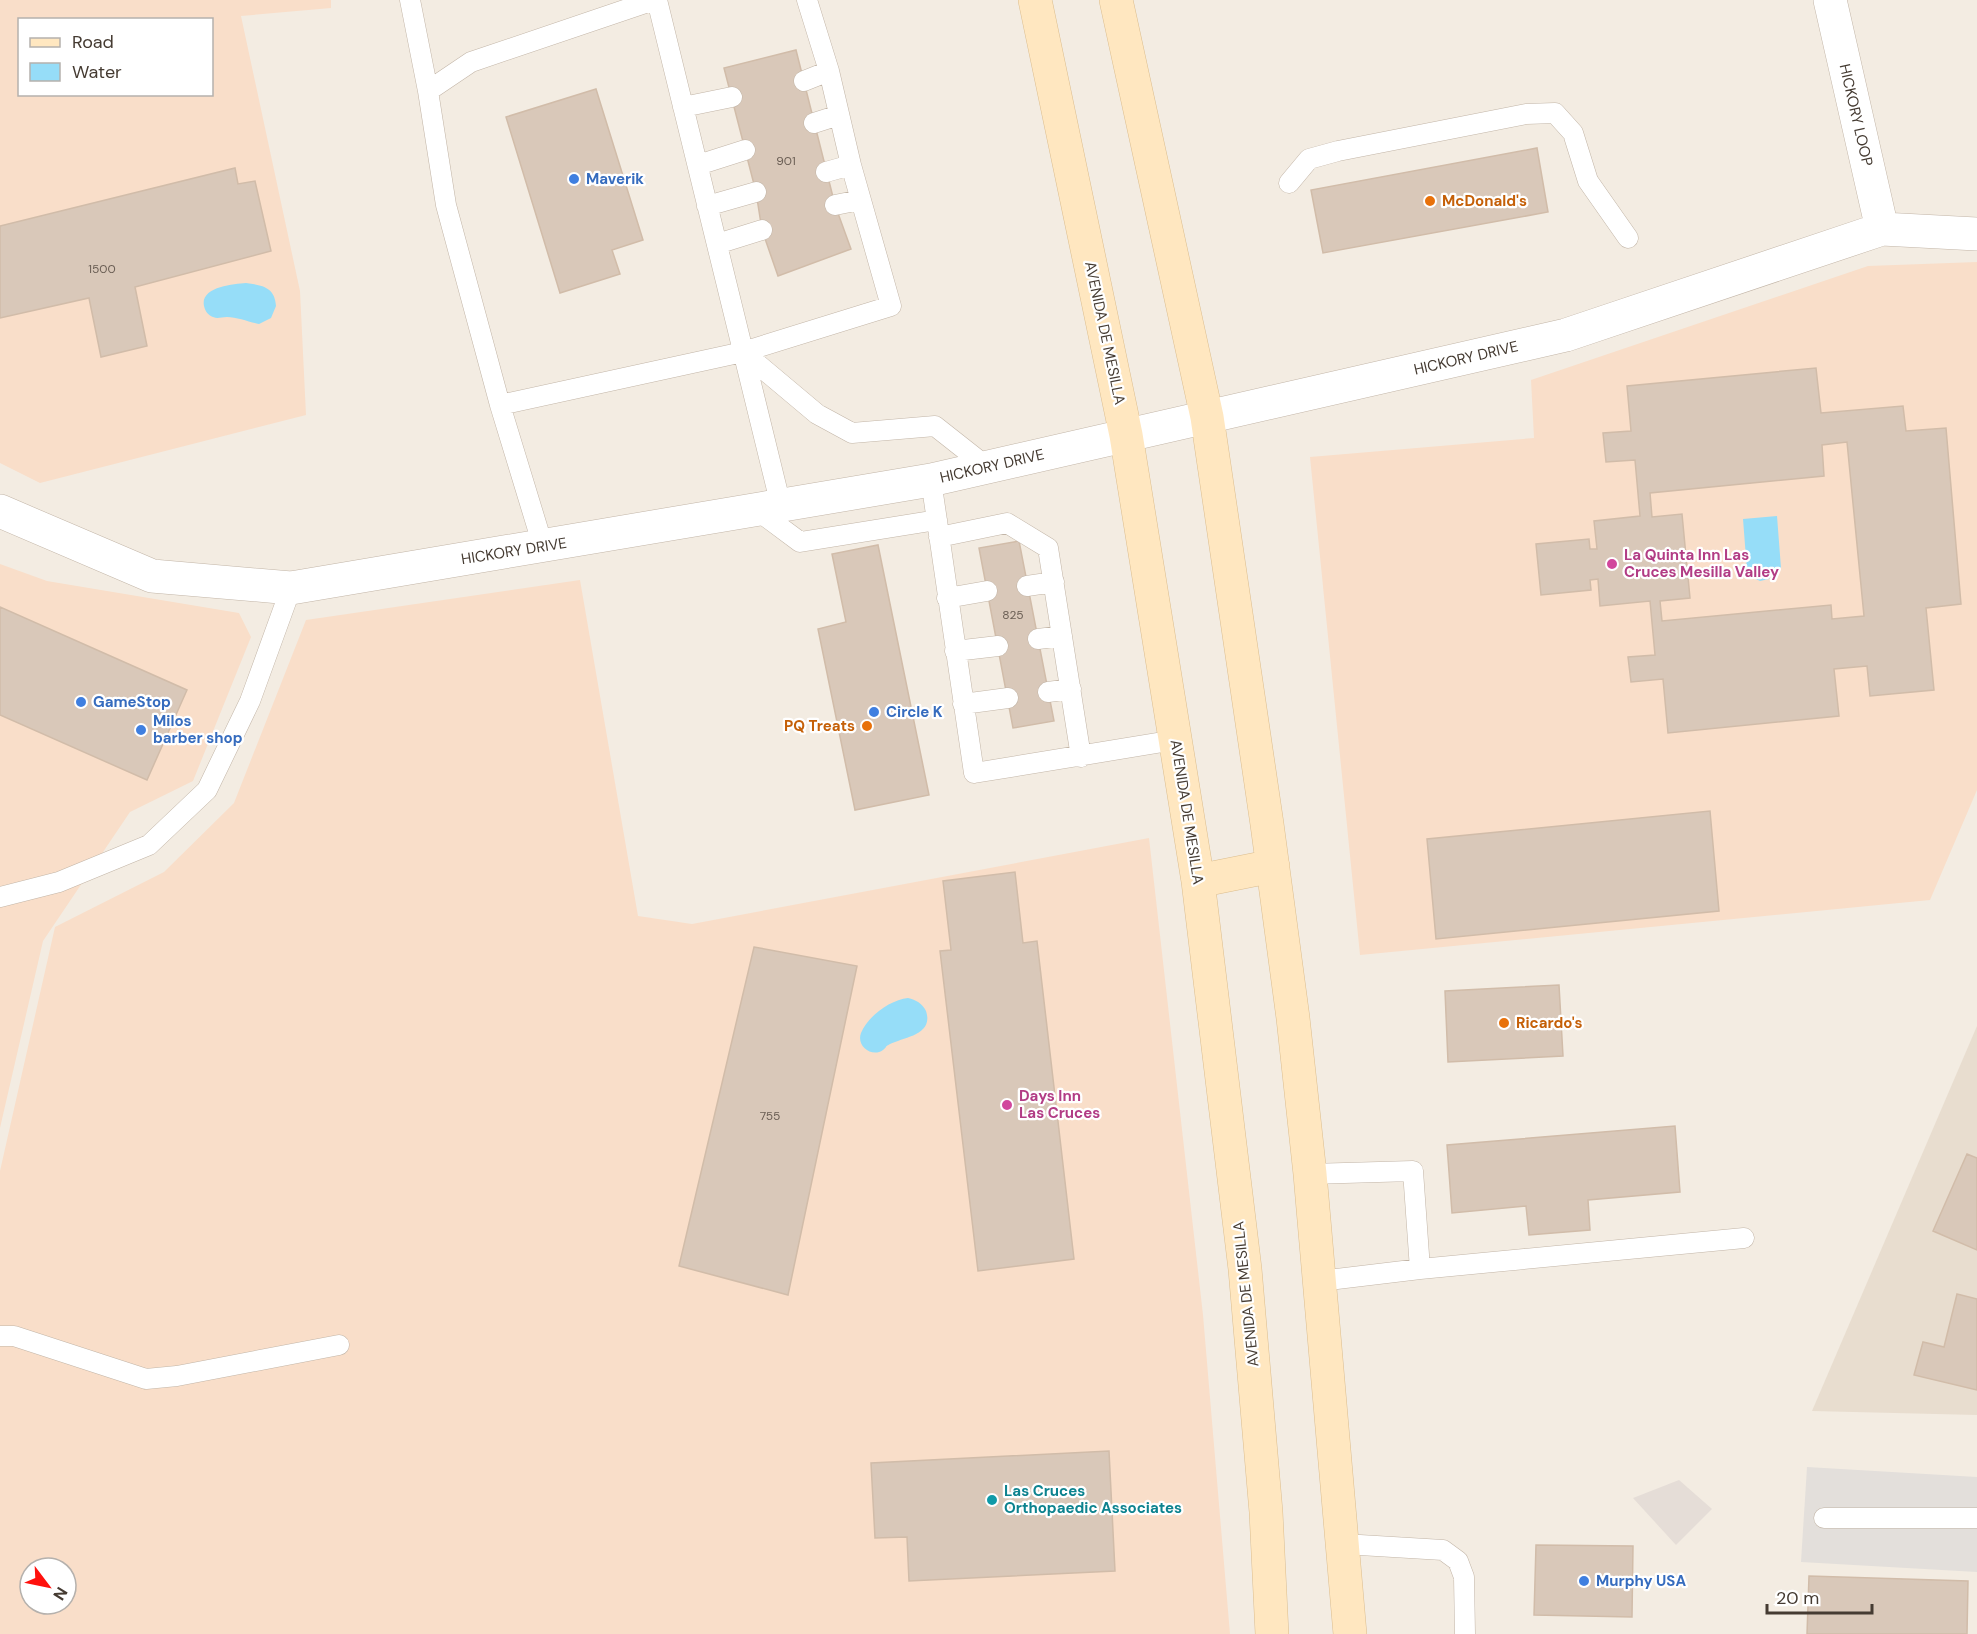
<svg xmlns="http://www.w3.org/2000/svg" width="1977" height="1634" font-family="'DM Sans',sans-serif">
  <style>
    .residential { fill: #e8ddcf }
    .commercial { fill: #f9dec9; fill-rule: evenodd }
    .industrial { fill: #e5ddd7 }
    .parking { fill: #e3dfdb }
    .water { fill: #96ddf8 }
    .building { fill: #d9c8b9; stroke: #d1bca9; stroke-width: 1.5; fill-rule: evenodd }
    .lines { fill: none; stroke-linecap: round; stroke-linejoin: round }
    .service-casing { stroke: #c2b5a7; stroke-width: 21 }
    .minor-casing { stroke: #c2b5a7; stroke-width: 34 }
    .secondary-casing { stroke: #dbbd8e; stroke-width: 34 }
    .service { stroke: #fff; stroke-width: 20 }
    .minor { stroke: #fff; stroke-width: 33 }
    .secondary { stroke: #ffe7c0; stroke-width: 33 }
    .shop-dot { fill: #3f7fe0; stroke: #fff; stroke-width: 2 }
    .food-dot { fill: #e8710a; stroke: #fff; stroke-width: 2 }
    .hotel-dot { fill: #d1479c; stroke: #fff; stroke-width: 2 }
    .culture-dot { fill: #0f9aa8; stroke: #fff; stroke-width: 2 }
    .labels { text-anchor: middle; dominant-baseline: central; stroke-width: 4.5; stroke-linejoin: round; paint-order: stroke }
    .number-label { font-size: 12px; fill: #6a5e54 }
    .street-label { font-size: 15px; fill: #453b32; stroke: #fff }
    .shop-label { font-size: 15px; font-weight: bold; fill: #366cbe; stroke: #fff; text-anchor: start }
    .food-label { font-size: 15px; font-weight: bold; fill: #c56008; stroke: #fff; text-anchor: start }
    .hotel-label { font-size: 15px; font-weight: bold; fill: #b23c85; stroke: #fff; text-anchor: start }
    .culture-label { font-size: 15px; font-weight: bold; fill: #0d838f; stroke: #fff; text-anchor: start }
  </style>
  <rect width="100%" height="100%" fill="#f3ece2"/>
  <path class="residential" d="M1977 1026V1415L1812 1411Z"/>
  <path class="commercial" d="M0 0H331V8L241 16 300 291 306 415 40 483 0 463ZM20 20H212V94H20Z
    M1977 262V790L1930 900 1360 955 1310 457 1534 438 1531 380 1868 266Z
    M0 564 47 581 239 613 251 637 193 781 130 812 43 941 0 1128Z
    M580 580 638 916 692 924 1149 838 1203 1315 1230 1634H0V1171L55 927 164 872 234 803 306 620ZM30 1568H66V1604H30Z"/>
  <path class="industrial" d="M1679 1480 1712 1509 1676 1545 1633 1498Z"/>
  <path class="parking" d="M1807 1467 1977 1477V1572L1801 1562Z"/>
  <path class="water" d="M246 283C262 285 275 287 276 306L271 318 259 324C249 322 237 317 227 317 221 317 218 319 213 317 208 315 205 311 204 306 200 287 233 284 246 283Z
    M1777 516 1781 568 1775 569 1769 579 1760 581 1756 579 1752 571H1747L1743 519Z
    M908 998C916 1000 922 1003 926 1011 934 1035 904 1037 890 1044 883 1048 889 1045 883 1050 872 1058 856 1046 861 1033 868 1016 890 1000 908 998Z"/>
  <path class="building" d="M796 50 835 205 851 249 778 276 762 230 756 192 724 68Z
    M596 89 643 240 612 250 620 274 560 293 506 117Z
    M1537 148 1548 212 1323 253 1311 190Z
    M235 168 238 184 255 181 271 251 135 287 147 346 101 357 89 298 0 318V226Z
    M1816 368 1821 413 1903 406 1906 431 1946 428 1961 604 1926 608 1934 690 1870 696 1867 666 1834 669 1839 716 1668 733 1663 679 1631 682 1628 657 1655 655 1650 601 1600 606 1598 579 1590 580 1591 590 1541 595 1536 544 1589 539 1590 549H1597L1594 521 1640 516 1635 460 1606 462 1603 433 1631 431 1627 386ZM1847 442 1864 616 1832 619 1831 605 1662 621 1660 601 1690 598 1682 514 1652 517 1650 493 1824 476 1822 445Z
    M1019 541 1054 721 1013 728 979 548Z
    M878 545 929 795 855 810 818 629 846 622 832 554Z
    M0 607 187 690 147 780 0 715Z
    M1710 811 1719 911 1436 939 1427 839Z
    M1015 872 1023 943 1037 941 1074 1259 978 1271 940 951 951 950 943 881Z
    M754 947 857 966 788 1295 679 1266Z
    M1559 985 1563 1056 1448 1062 1445 991Z
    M1675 1126 1680 1192 1588 1200 1590 1230 1529 1235 1526 1206 1452 1213 1447 1145Z
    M1967 1154 1977 1158V1250L1933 1231Z
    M1957 1294 1977 1299V1390L1914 1375 1923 1342 1944 1347Z
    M1109 1451 1115 1571 909 1581 907 1537 875 1538 871 1463Z
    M1536 1545 1633 1546 1632 1617 1534 1615Z
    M1809 1576 1968 1581 1967 1634H1807Z"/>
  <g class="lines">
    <defs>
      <path id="service" d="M410 0 428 91
        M657 0 781 506
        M804 81 829 71
        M683 107 732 97
        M814 123 839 115
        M698 165 745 150
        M826 172 851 165
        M1289 183 1309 159 1338 151 1526 114 1555 113 1573 133 1588 181 1628 238
        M835 205 860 200
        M707 206 756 192
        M717 244 762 230
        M743 352 817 414 852 433 935 426 987 467
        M500 405 743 352 891 306 851 165 829 71 807 0
        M931 480 974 773 1175 740
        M757 510 800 542 937 520
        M939 537 1007 523 1048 548 1081 757
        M543 546 500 405 446 205 428 91 471 62 654 0
        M1027 586 1054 582
        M947 598 987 591
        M1038 639 1062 636
        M955 651 998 646
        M1048 692 1071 689
        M963 704 1008 698
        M0 897 59 882 149 845 207 790 250 701 291 588
        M1310 1174 1413 1171 1420 1269
        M1320 1281 1420 1269 1744 1238
        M0 1336H14L146 1379 177 1376 339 1345
        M1824 1518H1977
        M1343 1544 1443 1550 1458 1561 1464 1577 1465 1634"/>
      <path id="minor" d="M1830 0 1882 229
        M0 511 152 576 291 588 931 480 1566 335 1882 229 1977 234"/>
      <path id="secondary" d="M1035 0 1126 435 1198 881 1245 1269 1266 1512 1272 1634
        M1116 0 1207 417 1267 824 1293 1018 1310 1174 1350 1634
        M1198 881 1273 866"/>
    </defs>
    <use href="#service" class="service-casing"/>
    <use href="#minor" class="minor-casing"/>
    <use href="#secondary" class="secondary-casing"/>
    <use href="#service" class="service"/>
    <use href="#minor" class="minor"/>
    <use href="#secondary" class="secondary"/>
  </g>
  <g class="shop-dot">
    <circle cx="574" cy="179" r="6"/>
    <circle cx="81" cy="702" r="6"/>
    <circle cx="874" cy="712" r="6"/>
    <circle cx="141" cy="730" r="6"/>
    <circle cx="1584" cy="1581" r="6"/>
  </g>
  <g class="food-dot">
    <circle cx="1430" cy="201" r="6"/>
    <circle cx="867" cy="726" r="6"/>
    <circle cx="1504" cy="1023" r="6"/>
  </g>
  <g class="hotel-dot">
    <circle cx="1612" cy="564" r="6"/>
    <circle cx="1007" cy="1105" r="6"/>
  </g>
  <circle class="culture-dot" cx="992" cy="1500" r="6"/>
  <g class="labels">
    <g class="number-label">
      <text x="786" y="161">901</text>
      <text x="102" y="269">1500</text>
      <text x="1013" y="615">825</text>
      <text x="770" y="1116">755</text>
    </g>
    <g class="street-label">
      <text transform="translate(1856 115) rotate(77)">HICKORY LOOP</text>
      <text transform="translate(1105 333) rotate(78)">AVENIDA DE MESILLA</text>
      <text transform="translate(1466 358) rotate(-13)">HICKORY DRIVE</text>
      <text transform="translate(992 466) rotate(-13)">HICKORY DRIVE</text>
      <text transform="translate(514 551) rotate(-9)">HICKORY DRIVE</text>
      <text transform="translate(1187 812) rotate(81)">AVENIDA DE MESILLA</text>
      <text transform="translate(1246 1294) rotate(-96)">AVENIDA DE MESILLA</text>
    </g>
    <g class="shop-label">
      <text x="586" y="179">Maverik</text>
      <text x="93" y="702">GameStop</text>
      <text x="886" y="712">Circle K</text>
      <text x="153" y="721">Milos<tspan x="153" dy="17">barber shop</tspan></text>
      <text x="1596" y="1581">Murphy USA</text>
    </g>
    <g class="food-label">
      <text x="1442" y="201">McDonald's</text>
      <text x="855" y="726" text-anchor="end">PQ Treats</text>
      <text x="1516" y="1023">Ricardo's</text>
    </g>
    <g class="hotel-label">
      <text x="1624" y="555">La Quinta Inn Las<tspan x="1624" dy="17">Cruces Mesilla Valley</tspan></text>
      <text x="1019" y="1096">Days Inn<tspan x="1019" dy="17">Las Cruces</tspan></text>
    </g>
    <g class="culture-label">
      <text x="1004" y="1491">Las Cruces<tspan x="1004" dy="17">Orthopaedic Associates</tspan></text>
    </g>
  </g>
  <rect x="18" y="18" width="195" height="78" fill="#ffffff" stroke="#b5b1ad" stroke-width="1.5"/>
  <rect x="30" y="38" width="30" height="9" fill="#ffe7c0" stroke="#b5b1ad" stroke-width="1.5"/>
  <text x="72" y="48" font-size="18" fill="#453b32">Road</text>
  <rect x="30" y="63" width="30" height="18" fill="#96ddf8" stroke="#b5b1ad" stroke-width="1.5"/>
  <text x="72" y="78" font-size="18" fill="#453b32">Water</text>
  <g transform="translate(48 1586) rotate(122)"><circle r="28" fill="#ffffff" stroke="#b5b1ad" stroke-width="1.5"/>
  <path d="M0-4.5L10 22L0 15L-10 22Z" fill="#ff110d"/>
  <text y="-9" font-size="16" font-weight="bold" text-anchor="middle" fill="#453b32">N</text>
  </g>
  <path d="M1767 1604v9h105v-9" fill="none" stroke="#453b32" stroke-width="3"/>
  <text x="1776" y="1604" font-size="18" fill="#453b32" stroke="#ffffff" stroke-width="4.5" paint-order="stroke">20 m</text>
</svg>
